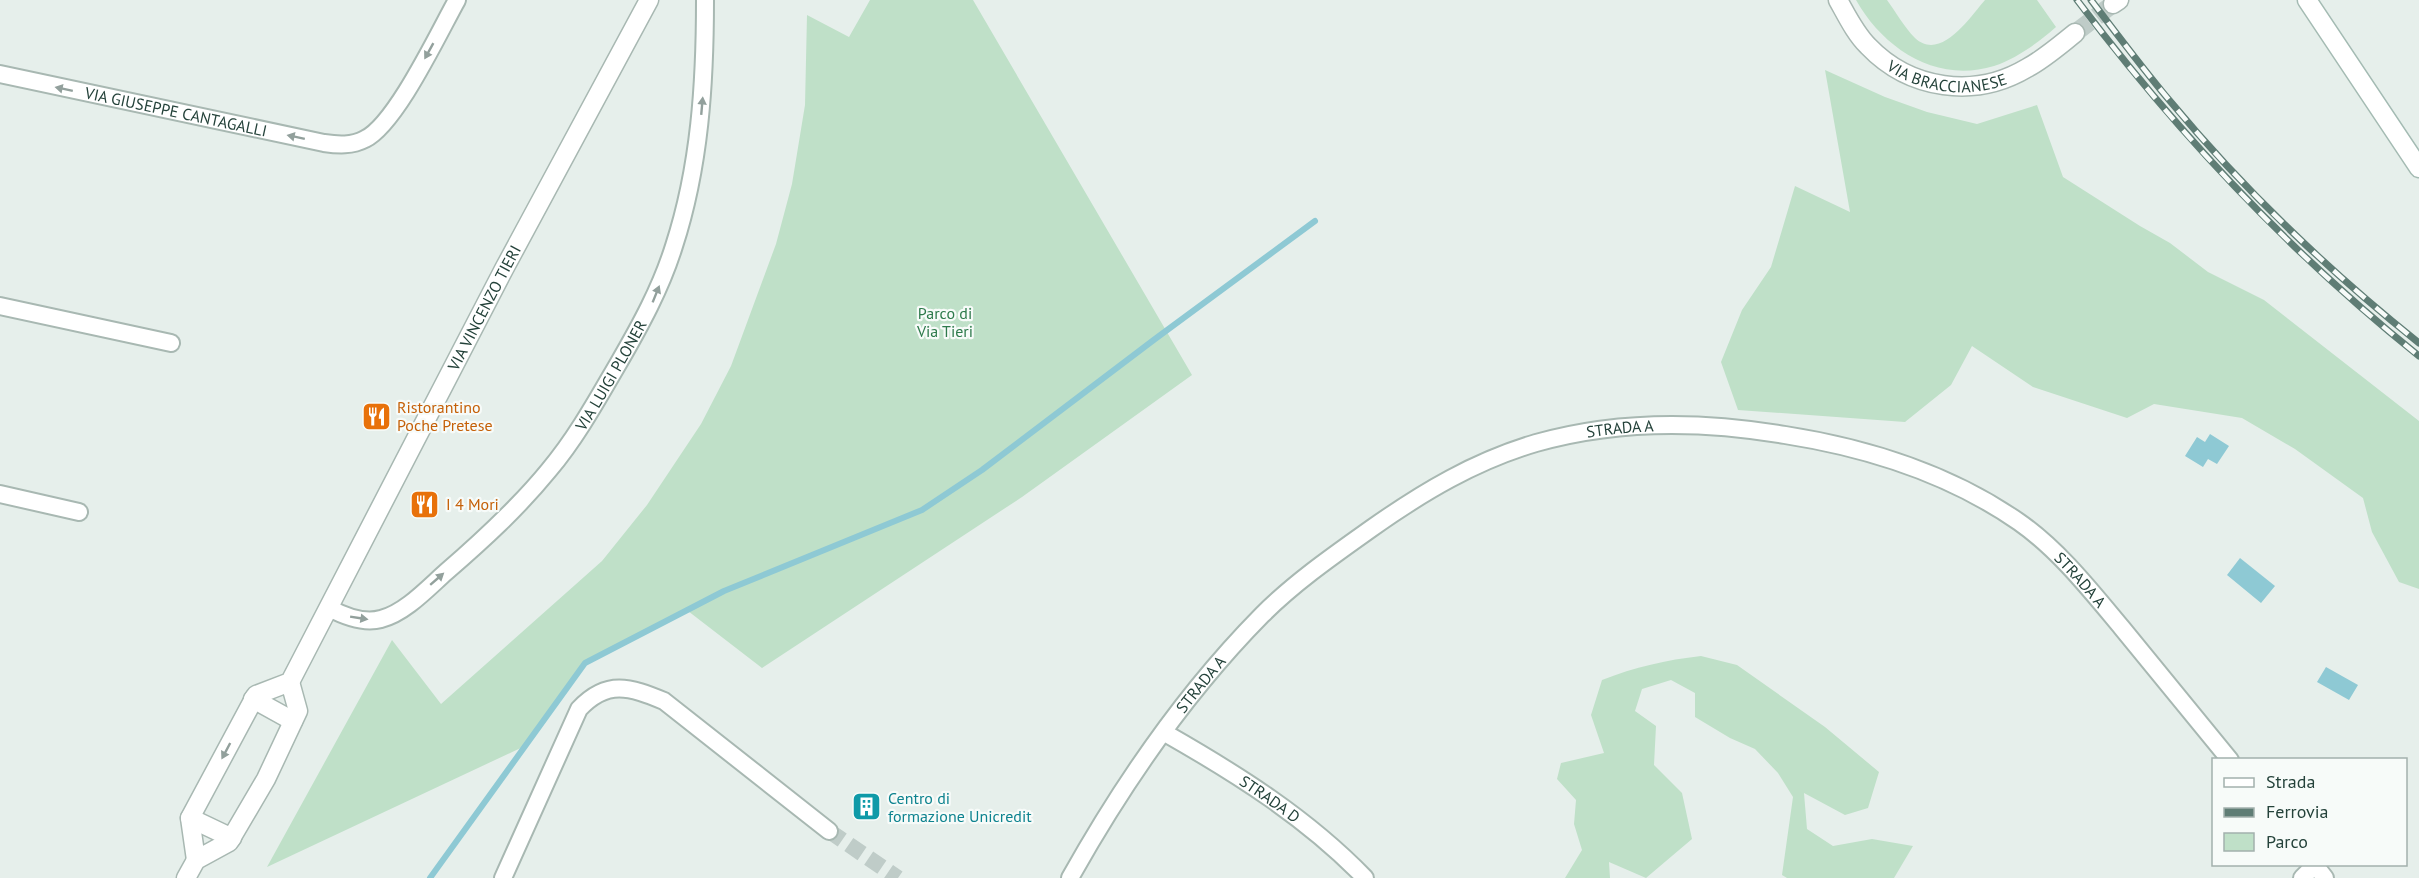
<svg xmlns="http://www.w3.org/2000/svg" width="2419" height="878" font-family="'PT Sans',sans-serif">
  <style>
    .green { fill: #bfe0c8 }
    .water { fill: #8ec9d4 }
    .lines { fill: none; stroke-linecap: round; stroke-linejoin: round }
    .stream { stroke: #8ec9d4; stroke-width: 6 }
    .minor-tunnel { stroke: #bfccc8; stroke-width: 16; stroke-dasharray: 16 8; stroke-linecap: butt }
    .tertiary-tunnel { stroke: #bfccc8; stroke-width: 18; stroke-dasharray: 18 9; stroke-linecap: butt }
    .minor-casing { stroke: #a8b8b2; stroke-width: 20 }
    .tertiary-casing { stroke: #a8b8b2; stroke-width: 21 }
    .secondary-casing { stroke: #a4bbb3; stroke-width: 21 }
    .minor { stroke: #fff; stroke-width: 16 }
    .tertiary { stroke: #fff; stroke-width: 18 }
    .secondary { stroke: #fff; stroke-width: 18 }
    .rail-casing { stroke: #5f7d75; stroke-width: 7 }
    .rail { stroke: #f7fbf9; stroke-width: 4.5; stroke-dasharray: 14; stroke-linecap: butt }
    .oneway { fill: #92a09c }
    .labels { text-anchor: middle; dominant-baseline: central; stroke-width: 4.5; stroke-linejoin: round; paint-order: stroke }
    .street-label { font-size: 16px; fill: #24423a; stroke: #f7fbf9 }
    .park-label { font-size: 16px; fill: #2d7a4b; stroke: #f7fbf9 }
    .food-label { font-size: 16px; fill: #c56008; stroke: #f7fbf9; text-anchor: start }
    .culture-label { font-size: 16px; fill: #0d838f; stroke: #f7fbf9; text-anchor: start }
  </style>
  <rect width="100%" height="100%" fill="#e6efeb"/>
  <path class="green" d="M870 0H973L1192 375 1022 497 762 668 688 611 585 663 527 745 267 867 392 640 441 704 602 561 647 505 701 424 731 366 776 244 792 184 805 105 807 15 849 37Z
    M1856 0H1887C1896 12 1904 27 1915 38 1941 62 1970 17 1985 0H2037L2056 27C2038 43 2017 58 1994 66 1936 84 1883 48 1856 0Z
    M1825 70 1885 97 1927 112 1977 124 2037 105 2063 177 2140 226 2170 243 2208 272 2264 300 2419 421V589L2399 582 2372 532 2363 498 2295 449 2242 418 2154 404 2127 418 2033 387 1972 346 1951 385 1905 422 1738 410 1721 362 1742 310 1771 267 1795 186 1850 212Z
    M1701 656 1737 665 1825 727 1879 772 1868 808 1845 815 1804 793 1807 829 1833 846 1872 839 1913 846 1894 878H1787L1782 875 1793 797 1778 773 1755 749 1730 738 1695 717V693L1671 680 1642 689 1635 711 1656 726 1654 765 1682 793 1692 839 1646 878 1609 862 1610 878H1565L1582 850 1574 824 1576 800 1557 779 1561 763 1604 753 1591 715 1602 680C1635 667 1666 660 1701 656Z"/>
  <path class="water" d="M2210 434 2229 446 2217 464 2208 459 2203 467 2185 456 2197 437 2205 442Z
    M2240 558 2275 586 2261 603 2227 575Z
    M2326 667 2358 685 2349 700 2317 682Z"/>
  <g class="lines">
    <path class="stream" d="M430 878 585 663 724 591 922 510 982 470 1155 339 1315 221"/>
    <path class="minor-tunnel" d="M829 831 898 878"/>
    <path class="tertiary-tunnel" d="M2075 33 2113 4"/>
    <defs>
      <g id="minor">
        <path id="s1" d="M0 74 324 143C338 145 352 146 365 139 396 124 439 32 457 0"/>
        <path d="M0 306 171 343"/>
        <path d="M0 494 79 512"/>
        <path id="s2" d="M329 608C344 616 363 624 381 619 405 613 428 588 446 572 483 540 518 508 549 470 576 438 597 400 618 364 640 326 661 288 674 246 700 166 705 83 705 0"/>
        <path id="s3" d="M1165 733C1237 774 1307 818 1365 878"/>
        <path d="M503 878 579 709C607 679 630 687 664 701L829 831"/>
        <path id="s4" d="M1070 878C1122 785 1187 691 1262 615 1295 582 1334 555 1372 528 1423 492 1475 461 1536 443 1617 420 1703 421 1785 435 1868 448 1950 474 2019 522 2059 550 2091 591 2122 628 2158 672 2194 716 2230 760"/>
        <path d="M2302 878 2315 865 2325 878"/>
      </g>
      <g id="tertiary">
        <path id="s5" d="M1838 0C1847 16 1855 33 1868 46 1910 90 1975 99 2027 68 2044 59 2060 45 2075 33"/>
        <path d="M2113 4 2119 0"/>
        <path d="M253 699 293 721"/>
        <path d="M190 818 232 838"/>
        <path id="s6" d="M196 860 190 818 256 695 290 682 504 269 649 0"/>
        <path d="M186 878 196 860 229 842 266 779 298 711 290 682"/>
      </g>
      <path id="secondary" d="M2307 0 2419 168"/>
    </defs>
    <use href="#minor" class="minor-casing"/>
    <use href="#tertiary" class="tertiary-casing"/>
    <use href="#secondary" class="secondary-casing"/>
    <use href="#minor" class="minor"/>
    <use href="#tertiary" class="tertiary"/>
    <use href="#secondary" class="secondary"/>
    <defs>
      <path id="rail" d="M2077 0C2178 134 2288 251 2419 356
        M2091 0C2117 34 2143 69 2170 101 2244 190 2329 271 2419 343"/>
    </defs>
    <use href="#rail" class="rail-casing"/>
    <use href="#rail" class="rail"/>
  </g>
  <defs><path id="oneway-solid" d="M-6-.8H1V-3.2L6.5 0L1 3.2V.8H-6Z" transform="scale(1.5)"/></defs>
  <g class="oneway">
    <use href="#oneway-solid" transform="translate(429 51) rotate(119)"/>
    <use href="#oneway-solid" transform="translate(64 89) rotate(-168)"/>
    <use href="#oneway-solid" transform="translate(702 106) rotate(-85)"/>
    <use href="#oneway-solid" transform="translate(296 137) rotate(-168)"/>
    <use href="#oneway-solid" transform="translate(656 294) rotate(-68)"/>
    <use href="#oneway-solid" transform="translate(437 579) rotate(-41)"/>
    <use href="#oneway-solid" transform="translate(359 618) rotate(9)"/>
    <use href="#oneway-solid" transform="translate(226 751) rotate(118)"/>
  </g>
  <defs>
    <symbol id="restaurant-square" viewBox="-11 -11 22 22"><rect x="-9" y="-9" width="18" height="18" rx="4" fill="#e8710a" stroke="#f7fbf9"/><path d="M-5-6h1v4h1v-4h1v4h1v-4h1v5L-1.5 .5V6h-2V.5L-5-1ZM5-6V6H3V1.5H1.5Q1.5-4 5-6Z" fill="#fff"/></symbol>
    <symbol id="building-square" viewBox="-11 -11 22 22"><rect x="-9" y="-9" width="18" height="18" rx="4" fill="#0f9aa8" stroke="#f7fbf9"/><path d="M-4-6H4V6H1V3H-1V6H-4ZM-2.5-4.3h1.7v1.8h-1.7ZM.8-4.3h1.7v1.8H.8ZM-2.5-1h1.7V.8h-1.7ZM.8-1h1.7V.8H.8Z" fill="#fff"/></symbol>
  </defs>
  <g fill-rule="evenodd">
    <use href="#restaurant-square" x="360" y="400" width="33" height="33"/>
    <use href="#restaurant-square" x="408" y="488" width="33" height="33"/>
    <use href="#building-square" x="850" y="790" width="33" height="33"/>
  </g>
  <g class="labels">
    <g class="street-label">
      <text stroke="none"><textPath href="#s5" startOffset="144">VIA BRACCIANESE</textPath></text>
      <text stroke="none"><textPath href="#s1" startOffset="180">VIA GIUSEPPE CANTAGALLI</textPath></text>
      <text stroke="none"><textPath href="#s6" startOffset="640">VIA VINCENZO TIERI</textPath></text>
      <text stroke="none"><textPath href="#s2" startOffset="394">VIA LUIGI PLONER</textPath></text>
      <text stroke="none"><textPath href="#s4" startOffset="738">STRADA A</textPath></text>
      <text stroke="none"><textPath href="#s4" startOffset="1240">STRADA A</textPath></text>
      <text stroke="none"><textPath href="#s4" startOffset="234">STRADA A</textPath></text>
      <text stroke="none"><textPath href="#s3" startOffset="124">STRADA D</textPath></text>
    </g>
    <g class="park-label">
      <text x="945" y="313">Parco di<tspan x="945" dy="18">Via Tieri</tspan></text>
    </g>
    <g class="food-label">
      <text x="397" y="407">Ristorantino<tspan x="397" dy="18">Poche Pretese</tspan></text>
      <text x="446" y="504">I 4 Mori</text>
    </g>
    <g class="culture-label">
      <text x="888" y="798">Centro di<tspan x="888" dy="18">formazione Unicredit</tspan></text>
    </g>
  </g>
  <rect x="2212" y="758" width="195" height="108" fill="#f7fbf9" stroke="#a3b1ad" stroke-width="1.5"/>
  <rect x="2224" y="778" width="30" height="9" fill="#ffffff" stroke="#a3b1ad" stroke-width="1.5"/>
  <text x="2266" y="788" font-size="18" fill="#24423a">Strada</text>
  <rect x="2224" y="808" width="30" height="9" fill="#5f7d75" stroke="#a3b1ad" stroke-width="1.5"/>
  <text x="2266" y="818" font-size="18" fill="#24423a">Ferrovia</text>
  <rect x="2224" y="833" width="30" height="18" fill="#bfe0c8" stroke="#a3b1ad" stroke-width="1.5"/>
  <text x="2266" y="848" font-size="18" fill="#24423a">Parco</text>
</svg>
